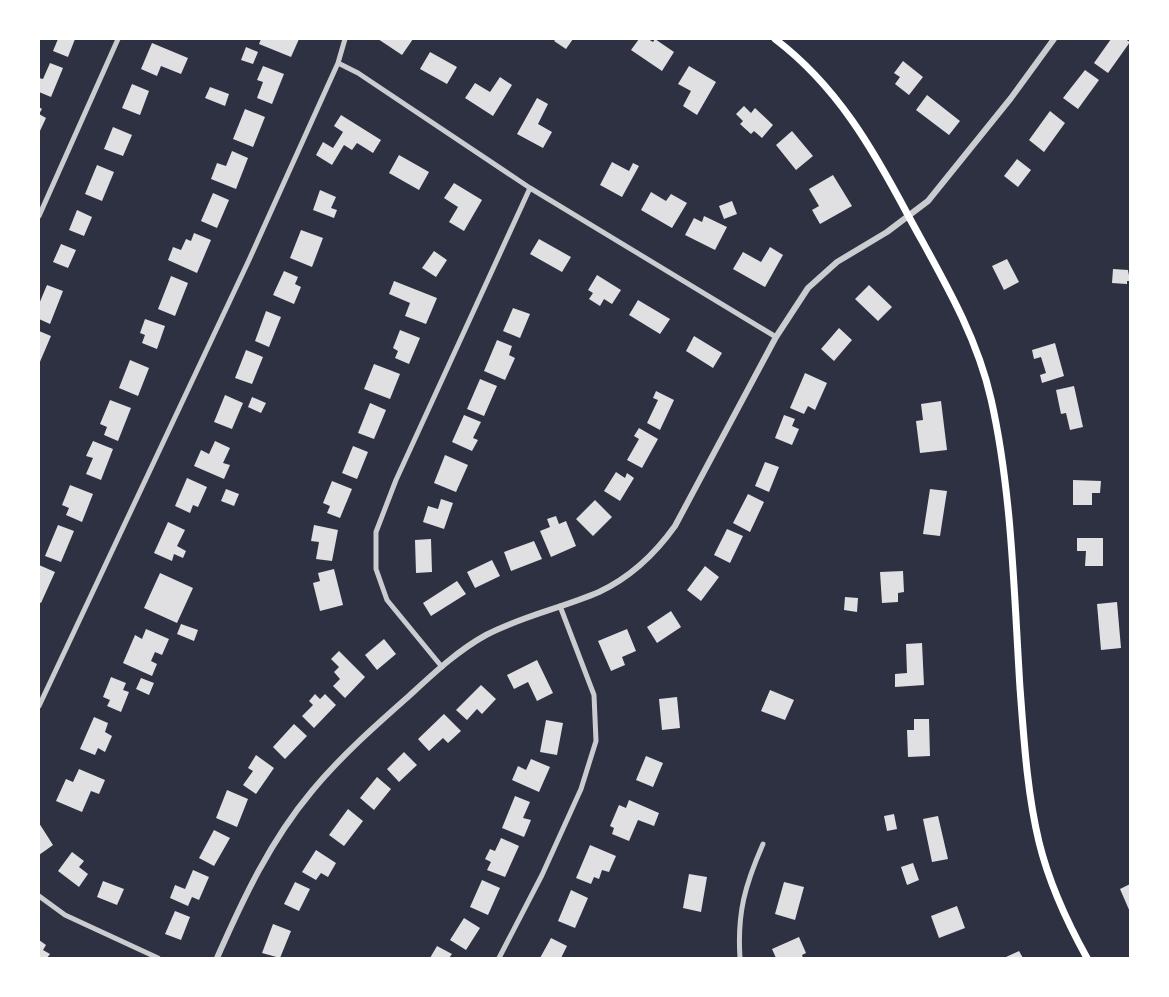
<svg xmlns="http://www.w3.org/2000/svg" width="1169" height="997" font-family="'Titillium Web',sans-serif">
  <style>
    .building { fill: #e0e0e3 }
    .lines { fill: none; stroke-linecap: round; stroke-linejoin: round }
    .minor { stroke: #caccd0; stroke-width: 5 }
    .tertiary { stroke: #caccd0; stroke-width: 6 }
    .secondary { stroke: #fff; stroke-width: 7 }
  </style>
  <rect width="100%" height="100%" fill="#2d3142"/>
  <path class="building" d="M58 39H75L68 57 53 51Z
    M261 39H299L291 57 259 44Z
    M378 39H413L402 55Z
    M556 39H573L566 49 554 41Z
    M639 39H648L653 42 655 39 674 52 662 71 631 50Z
    M1111 39H1125L1130 42 1108 73 1094 63Z
    M152 43 188 58 181 74 161 66 157 76 141 69Z
    M246 47 258 52 253 64 241 60Z
    M430 52 457 67 447 84 420 69Z
    M903 61 923 77 909 95 895 84 900 77 894 73Z
    M50 63 63 68 51 97 39 92V78L43 79Z
    M263 66 284 74 272 104 257 98 263 82 257 80Z
    M689 66 716 82 697 115 683 106 691 91 678 84Z
    M1085 70 1099 80 1078 109 1063 98Z
    M500 77 512 85 493 116 465 98 475 83 490 92Z
    M132 84 149 91 140 115 122 108Z
    M210 87 229 94 225 106 205 98Z
    M927 95 960 121 949 135 916 110Z
    M537 98 548 104 538 124 552 132 543 148 517 134Z
    M744 106 751 113 755 108 773 125 762 138 754 131 751 134 740 124 743 121 736 114Z
    M39 107 42 109 39 114 46 118 39 133Z
    M245 109 265 117 253 147 233 139Z
    M1050 111 1065 123 1044 152 1029 140Z
    M341 115 381 140 373 153 357 143 352 150 344 145 332 165 316 155 323 142 333 148 343 132 334 126Z
    M113 127 132 135 123 156 104 149Z
    M792 131 813 156 796 170 776 145Z
    M232 151 248 158 236 189 211 179 217 163 226 166Z
    M399 155 429 172 419 190 389 173Z
    M1017 159 1031 170 1018 187 1004 176Z
    M612 162 629 171 633 163 639 166 622 197 600 185Z
    M97 165 114 172 102 201 85 194Z
    M833 175 852 206 820 224 812 210 819 206 809 189Z
    M454 183 482 200 464 231 449 222 458 207 444 198Z
    M320 190 336 197 331 208 337 210 334 218 313 210Z
    M651 192 666 201 671 194 687 203 672 228 641 210Z
    M213 193 229 200 217 228 201 221Z
    M732 201 737 214 724 219 719 206Z
    M77 210 92 217 84 236 69 230Z
    M704 216 727 227 715 250 685 235 694 218 702 222Z
    M301 230 323 238 312 267 290 258Z
    M194 233 211 240 197 273 168 260 173 247 181 250 186 239 191 241Z
    M539 239 571 257 562 272 530 254Z
    M61 244 76 250 68 268 53 262Z
    M770 247 783 255 765 287 733 269 743 252 761 262Z
    M434 251 447 260 436 277 422 268Z
    M1007 259 1019 282 1004 290 992 266Z
    M1113 269 1128 270 1130 281H1127V284L1112 283Z
    M284 271 298 277 295 284 301 287 294 304 273 295Z
    M597 275 621 290 612 304 604 299 600 306 589 299 593 293 588 290Z
    M171 276 188 283 175 316 158 309Z
    M394 281 437 298 426 324 405 316 410 303 389 294Z
    M47 285 63 291 50 324 39 319V304Z
    M869 285 892 307 878 321 855 299Z
    M638 300 670 319 660 334 629 315Z
    M513 308 530 314 520 338 503 331Z
    M266 311 281 317 269 347 255 341Z
    M145 319 165 326 157 349 142 343 145 335 140 333Z
    M839 328 852 340 834 361 821 349Z
    M400 330 420 338 409 364 395 358 398 351 393 348Z
    M39 331 51 336 39 364Z
    M694 336 722 353 713 368 686 351Z
    M497 340 512 346 509 355 515 358 505 380 484 371Z
    M1055 343 1064 376 1042 383 1040 375 1046 373 1041 357 1034 359 1032 350Z
    M246 350 263 357 252 384 235 378Z
    M130 360 149 368 138 396 119 388Z
    M374 364 400 374 390 399 364 389Z
    M805 373 827 383 815 410 808 406 804 414 790 408Z
    M480 379 497 386 484 416 467 409Z
    M1074 386 1083 427 1070 430 1066 413 1061 414 1056 390Z
    M656 391 674 400 660 430 647 423 658 400 653 398Z
    M225 395 243 403 232 429 214 422Z
    M252 397 266 403 261 413 248 407Z
    M110 400 131 408 118 441 104 435 107 427 100 424Z
    M941 401 947 450 920 453 916 421 923 420 921 404Z
    M370 403 386 410 374 439 358 433Z
    M464 415 481 422 473 438 478 440 472 451 452 442Z
    M784 415 795 419 792 426 799 429 792 445 775 438Z
    M639 428 658 439 642 468 627 460 639 439 634 436Z
    M93 441 113 449 101 480 86 474 93 458 86 456Z
    M215 441 230 448 223 463 230 465 224 479 194 466 201 450 209 454Z
    M353 446 368 452 357 479 342 473Z
    M445 455 468 465 456 492 434 483Z
    M765 462 779 467 769 492 755 486Z
    M616 472 625 478 627 473 634 478 620 501 604 491Z
    M187 478 207 487 198 507 193 505 190 513 175 506Z
    M1073 480 1101 481 1100 493H1092V505H1073Z
    M332 481 352 489 340 518 327 513 330 506 323 503Z
    M70 485 93 494 82 522 66 515 69 508 62 505Z
    M226 489 239 494 234 506 221 501Z
    M930 489 947 491 940 536 923 534Z
    M748 494 764 502 750 532 733 523Z
    M441 499 453 503 444 529 423 522 428 506 438 509Z
    M595 500 612 517 593 536 576 519Z
    M556 516 559 524 566 521 576 546 551 557 540 531 550 527 547 519Z
    M168 522 185 530 177 546 186 551 183 558 174 554 172 561 154 553Z
    M58 525 74 531 61 562 45 556Z
    M314 525 338 530 332 561 316 559 319 542 311 541Z
    M727 529 743 536 730 563 714 555Z
    M1077 538H1103V566H1085L1086 551H1077Z
    M431 539 432 572 416 573 415 540Z
    M534 541 542 559 511 571 504 552Z
    M492 560 500 576 475 588 467 572Z
    M39 565 55 572 41 603 39 602Z
    M705 566 719 577 701 601 687 590Z
    M334 569 343 605 320 611 313 583 320 581 318 573Z
    M903 571 904 592 898 593V602L882 603 880 572Z
    M160 573 193 588 177 623 144 608Z
    M457 581 466 594 431 616 423 603Z
    M845 597 858 598 857 612 844 610Z
    M1117 602 1121 648 1101 650 1097 604Z
    M671 611 681 627 657 643 647 627Z
    M181 624 198 630 194 641 177 634Z
    M146 629 169 639 162 655 155 652 151 661 157 664 152 676 123 663 135 635 142 639Z
    M627 629 636 651 622 657 625 665 611 671 598 641Z
    M384 639 396 654 377 670 365 655Z
    M922 643 924 685 895 687V674L907 673 906 644Z
    M339 651 365 677 345 698 333 686 340 679 334 672 339 667 331 659Z
    M537 660 553 693 537 701 528 682 514 689 507 675Z
    M111 677 126 683 123 690 129 692 121 712 107 706 110 700 103 697Z
    M141 678 154 683 149 695 136 689Z
    M481 685 496 699 482 714 477 709 467 720 456 710Z
    M770 690 794 700 785 720 761 711Z
    M315 694 320 699 325 694 336 705 314 728 302 716 313 705 309 701Z
    M677 697 680 728 662 730 659 699Z
    M444 714 461 731 448 743 443 738 429 751 418 739Z
    M94 717 108 723 105 732 112 736 105 752 98 748 95 755 80 749Z
    M914 719H929L930 756 908 757 907 730H914Z
    M546 720 563 723 557 755 540 752Z
    M294 724 307 736 285 759 273 747Z
    M404 752 417 765 399 782 387 769Z
    M256 755 274 768 256 794 243 785 253 771 248 768Z
    M646 756 663 763 653 787 636 780Z
    M531 759 550 767 539 792 512 780 518 766 526 770Z
    M79 769 105 780 99 794 91 791 82 812 56 801 66 779 73 782Z
    M377 777 391 789 374 810 360 798Z
    M227 790 248 799 237 827 216 818Z
    M515 796 530 802 523 818 531 820 524 837 502 828Z
    M629 800 659 813 654 826 638 820 629 841 612 834 614 828 610 826 619 805 626 808Z
    M348 809 363 821 344 846 329 835Z
    M894 814 897 829 887 831 884 816Z
    M938 816 948 859 932 862 923 819Z
    M39 823 53 845 39 855Z
    M214 830 230 838 214 866 199 858Z
    M501 838 519 846 505 877 487 870 491 862 485 859 490 849 495 851Z
    M590 845 616 856 609 872 602 870 599 879 594 877 591 884 576 878Z
    M316 850 336 863 328 877 321 873 316 880 302 872Z
    M72 852 84 861 79 867 88 874 79 887 58 871Z
    M913 863 919 880 907 885 901 867Z
    M193 870 209 877 199 900 192 897 188 906 170 898 175 885 185 889Z
    M689 874 707 877 701 912 683 908Z
    M482 880 500 888 488 915 470 907Z
    M103 881 124 889 117 905 97 897Z
    M295 882 310 889 299 911 284 904Z
    M784 882 804 887 795 920 775 914Z
    M1130 884V912L1120 889Z
    M571 890 588 898 575 928 558 921Z
    M957 906 965 928 939 938 931 916Z
    M175 911 190 917 181 940 165 934Z
    M464 918 480 928 466 950 450 940Z
    M273 924 291 931 280 958 262 953Z
    M799 937 806 953 802 955 803 958H776L772 949Z
    M551 938 567 946 561 958H540Z
    M39 940 46 945 43 950 50 954 47 958H39Z
    M437 946 452 954 449 958H430Z
    M1019 951 1023 958H1007L1006 957Z"/>
  <g class="lines">
    <path class="minor" d="M338 63 358 73 530 188 776 337
      M39 216 118 39
      M442 667 387 600 376 569V532L396 480 530 188
      M39 706 249 260 338 63 345 39
      M39 896 65 915 158 958
      M499 958 542 875 581 789 596 741 594 695 560 606
      M740 958C737 913 745 885 763 844"/>
    <path class="tertiary" d="M217 958C243 899 270 841 312 791 341 756 375 726 409 696 433 674 457 651 486 635 522 616 562 608 599 592 631 577 655 554 675 526L776 337 808 288 837 262 887 232 928 201 1011 98 1054 39"/>
    <path class="secondary" d="M775 39C837 86 873 149 909 217 941 276 976 333 991 399 1012 492 1014 593 1020 688 1024 740 1027 792 1039 842 1049 883 1067 922 1087 958"/>
  </g>
  <rect width="1169" height="997" fill="none" stroke="#ffffff" stroke-width="80"/>
</svg>
